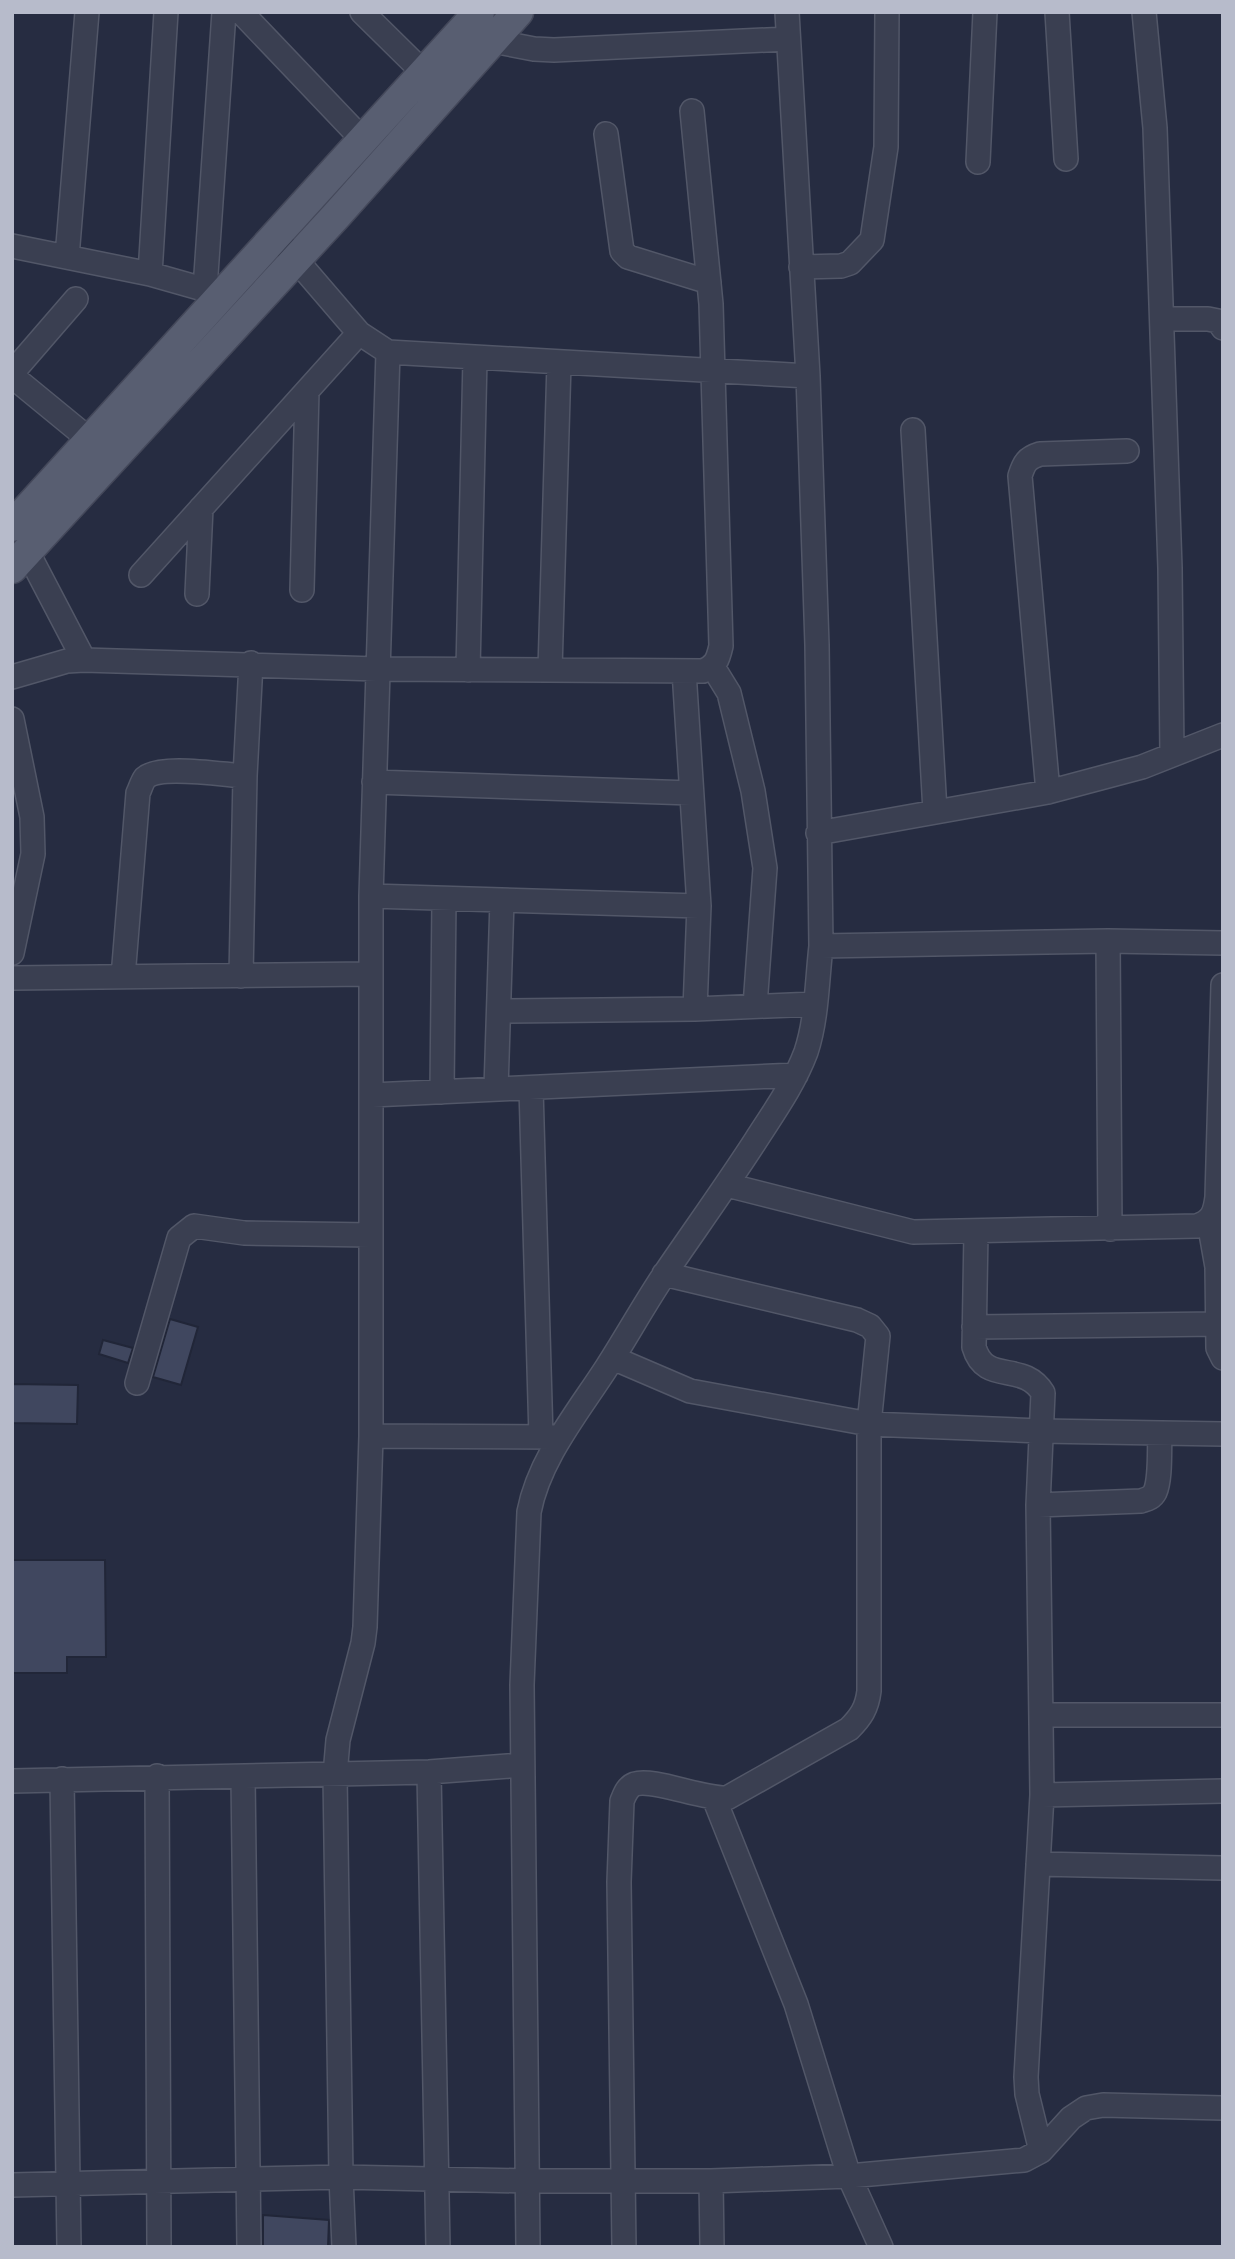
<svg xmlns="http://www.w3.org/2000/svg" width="1235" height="2259" font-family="Cabin,sans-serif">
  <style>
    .building { fill: #40475f; stroke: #212638; stroke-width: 2 }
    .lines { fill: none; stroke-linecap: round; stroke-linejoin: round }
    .minor-casing { stroke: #525768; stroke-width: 26 }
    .major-casing { stroke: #44485a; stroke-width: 33 }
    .minor { stroke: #3a3f51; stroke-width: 23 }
    .major { stroke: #585e71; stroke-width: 30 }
  </style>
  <rect width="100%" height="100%" fill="#262c41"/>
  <path class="building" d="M170 1319 198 1327 181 1385 153 1377Z
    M103 1340 133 1348 128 1363 99 1354Z
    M12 1384 78 1385 77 1424 12 1423Z
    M12 1560H105L106 1657H67V1673H12Z
    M263 2215 329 2220 328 2247H263Z"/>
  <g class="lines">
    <defs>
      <path id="minor" d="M241 12 362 139
        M362 12 425 74
        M1057 12 1066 159
        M1144 12 1155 128 1170 568 1172 755
        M493 41 534 49 554 50 787 39
        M606 134 622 251 628 257 709 282
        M978 162 985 12
        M12 246 150 274 217 293
        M286 248 359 333 388 352 808 376
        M67 257 87 12
        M801 267 841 266 850 263 872 240 886 147 887 12
        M150 274 166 12
        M205 289 224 12
        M1162 319H1208L1218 321 1223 328
        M12 373 76 299
        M12 376 90 440
        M913 430 935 811
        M27 551 84 660
        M141 575 359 333
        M302 590 307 391
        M197 594 201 508
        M713 667 729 693 753 791 765 868 755 1006
        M468 670 475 358
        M550 670 559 363
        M684 671 699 906 695 1009
        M12 677 67 661 84 660 377 669 703 671C716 666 718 659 721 646L711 304 692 111
        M12 719 32 817 33 854 12 953
        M374 782 691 793
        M1048 792 1020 476C1024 463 1027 458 1040 454L1127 451
        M818 833 1048 792 1142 767 1223 735
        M371 896 699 906
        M1108 941 1110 1229
        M821 946 1108 941 1223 943
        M241 976 245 776 251 663
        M123 977 138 793C140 789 142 782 145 778 160 764 224 775 245 776
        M12 978 369 974
        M499 1011 695 1009 814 1004
        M531 1088 541 1437
        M496 1089 502 901
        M442 1092 444 899
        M372 1095 796 1075
        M727 1185 913 1232 1197 1226C1212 1221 1215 1213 1217 1197L1223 985
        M1209 1222 1217 1267 1218 1348 1223 1358
        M976 1232 974 1347C985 1386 1023 1360 1043 1393L1038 1505 1042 1795 1026 2077 1027 2094 1041 2151
        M974 1327 1217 1324
        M613 1358 690 1391 869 1424 1040 1431 1223 1434
        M137 1383 179 1238 194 1226 244 1233 371 1235
        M371 1436 556 1437
        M1038 1505 1141 1501C1147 1499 1152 1498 1155 1492 1161 1479 1159 1448 1160 1433
        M1041 1715H1223
        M429 1772 438 2247
        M157 1776 159 2247
        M243 1777 249 2247
        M62 1779 69 2247
        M12 1781 429 1772 522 1765
        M1042 1795 1223 1791
        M714 1798 796 2004 849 2176 881 2247
        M1038 1864 1223 1868
        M711 2181 712 2247
        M12 2185 341 2177 527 2181H711L849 2176 1024 2160 1041 2151 1071 2118 1086 2108 1103 2105 1223 2108
        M344 2247 341 2177 335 1775 338 1740 363 1643 365 1627 371 1436V896L388 352
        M528 2247 522 1685 529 1512C539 1459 578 1412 607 1367 627 1336 645 1303 666 1272 696 1228 727 1185 756 1140 774 1112 794 1084 806 1052 817 1019 817 981 821 946L817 645 808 376 787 12
        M624 2247 619 1882 622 1801C625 1794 627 1787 635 1784 653 1778 702 1799 727 1798L849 1729C861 1717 867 1708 869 1691V1424L878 1336 870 1326 857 1320 664 1274"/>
      <path id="major" d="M12 526 479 12
        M12 568 335 217 518 12"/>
    </defs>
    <use href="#minor" class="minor-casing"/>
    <use href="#major" class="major-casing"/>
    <use href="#minor" class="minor"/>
    <use href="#major" class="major"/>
  </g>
  <rect width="1235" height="2259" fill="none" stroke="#b7bbcb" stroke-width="28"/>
</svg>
